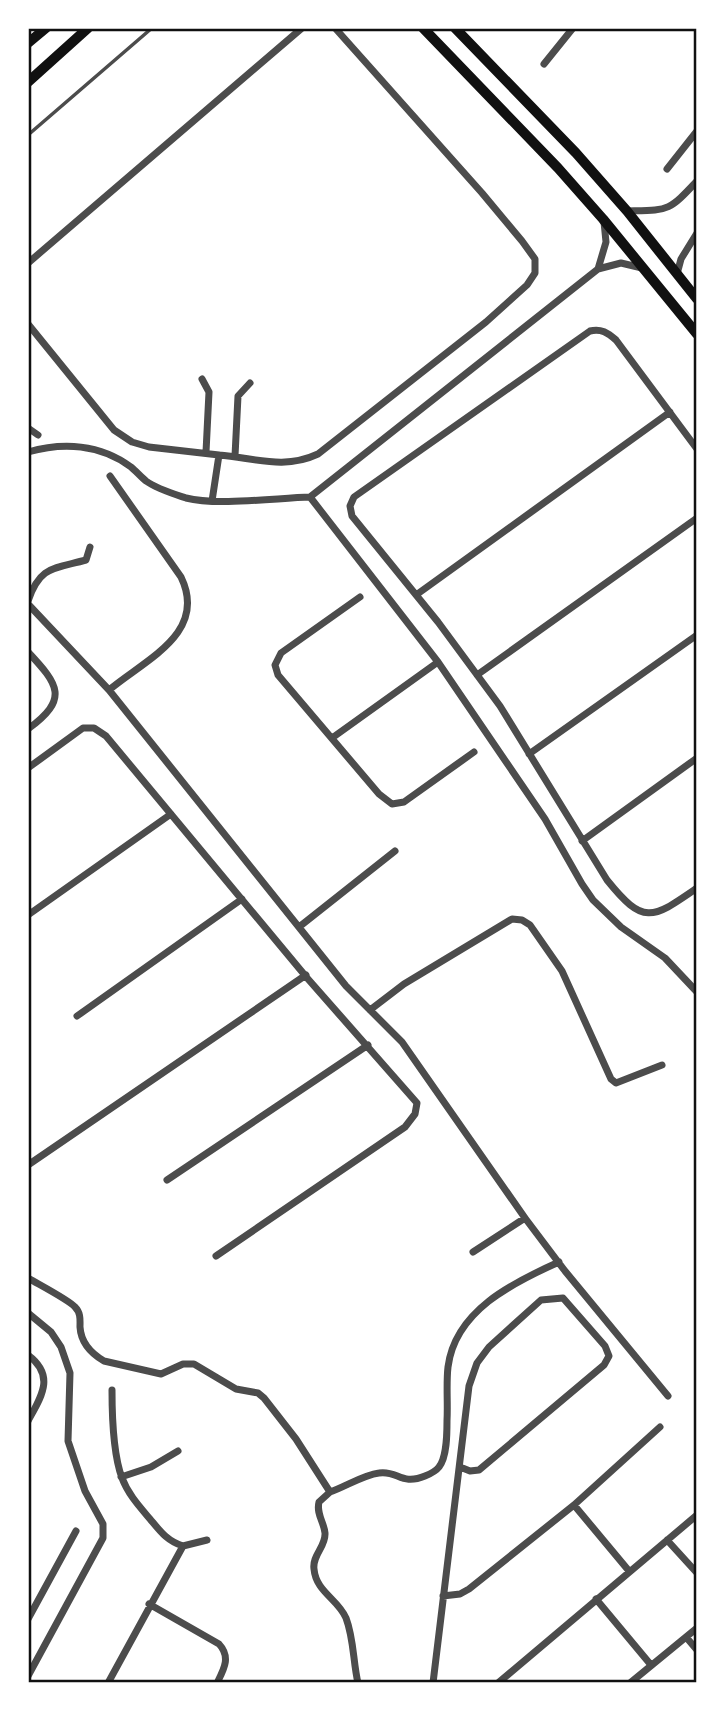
<svg xmlns="http://www.w3.org/2000/svg" width="725" height="1711" font-family="Manrope,sans-serif">
  <style>
    .lines { fill: none; stroke-linecap: round; stroke-linejoin: round }
    .service { stroke: #4c4c4c; stroke-width: 3.5 }
    .minor { stroke: #4c4c4c; stroke-width: 7 }
    .secondary { stroke: #111; stroke-width: 10 }
    .neatline { fill: none; stroke: #111; stroke-width: 2.5 }
  </style>
  <rect width="100%" height="100%" fill="#fff"/>
  <g class="lines">
    <path class="service" d="M28 135 152 28"/>
    <path class="minor" d="M544 64 573 28
      M667 169 697 131
      M627 211C669 210 668 212 697 181
      M28 263 302 28
      M598 269 606 242 604 222
      M677 274 681 259 697 233
      M28 324 114 430 132 442 149 447 219 455 212 501
      M202 379 209 392 206 452
      M28 428 38 435
      M697 449 616 340C608 333 601 328 590 331L354 497 350 506 352 516 438 622 500 706 607 880C644 926 652 919 697 888
      M28 452C63 442 100 444 131 467 136 471 141 477 146 481 157 489 174 494 186 498 217 506 276 498 310 497
      M219 455C255 458 284 470 318 454L486 322 527 285 535 273V259L522 241 482 193 335 28
      M235 456 238 396 250 383
      M310 497 438 662 545 819 582 884 593 900 621 927 665 958 697 992
      M310 497 598 269 621 263 642 268
      M416 595 670 412
      M360 597 281 653 275 665 278 675 379 794 392 804 404 802 474 752
      M28 601C40 566 53 569 86 560L90 547
      M28 604 109 690 346 986 402 1042 525 1218 565 1271 668 1396
      M28 652C59 685 69 699 28 729
      M477 675 697 518
      M109 690C146 659 208 633 181 577L110 476
      M332 738 438 662
      M529 754 697 635
      M28 768 83 728H94L106 736 308 979 417 1103 415 1114 405 1127 216 1256
      M582 841 697 758
      M28 915 171 814
      M299 927 395 851
      M370 1010 404 984 512 919 522 920 530 925 562 971 611 1079 616 1083 662 1065
      M77 1016 242 899
      M28 1165 306 975
      M167 1180 368 1045
      M473 1252 525 1218
      M28 1278C38 1284 69 1300 75 1307 81 1313 80 1320 80 1327 81 1343 92 1354 104 1361L161 1374 183 1364H194L236 1389 258 1393 264 1398 296 1439 330 1492 319 1502C316 1514 324 1522 325 1533 326 1547 312 1555 314 1569 316 1592 338 1599 346 1618 354 1639 353 1662 358 1683
      M28 1313 51 1332 61 1347 70 1373 68 1441 85 1491 103 1524V1538L28 1676
      M28 1355C56 1376 41 1397 28 1421
      M121 1477 151 1467 178 1451
      M330 1492C345 1487 363 1475 379 1473 398 1470 401 1486 425 1476 430 1474 436 1471 439 1467 447 1457 447 1434 447 1421 448 1403 446 1384 448 1367 455 1311 512 1283 559 1262
      M574 1505 629 1571
      M667 1540 697 1573
      M183 1546 207 1540
      M443 1596 460 1594 469 1589 574 1505 660 1427
      M596 1599 651 1665
      M149 1604 219 1644C231 1657 224 1669 217 1683
      M28 1619 76 1531
      M686 1637 697 1650
      M108 1683 183 1546C167 1541 160 1531 150 1519 139 1506 128 1494 122 1478 113 1454 112 1415 112 1390
      M433 1683 469 1386 477 1363 489 1347 541 1300 563 1298 605 1346 609 1356 604 1365 479 1470 470 1471 460 1467
      M498 1683 697 1515
      M630 1683 697 1628"/>
    <path class="secondary" d="M423 28 558 168 603 219 697 334
      M455 28 576 153 627 211 697 299
      M28 43 46 28
      M28 82 88 28"/>
  </g>
  <rect width="725" height="1711" fill="none" stroke="#ffffff" stroke-width="60"/>
  <rect x="30" y="30" width="665" height="1651" class="neatline"/>
</svg>
